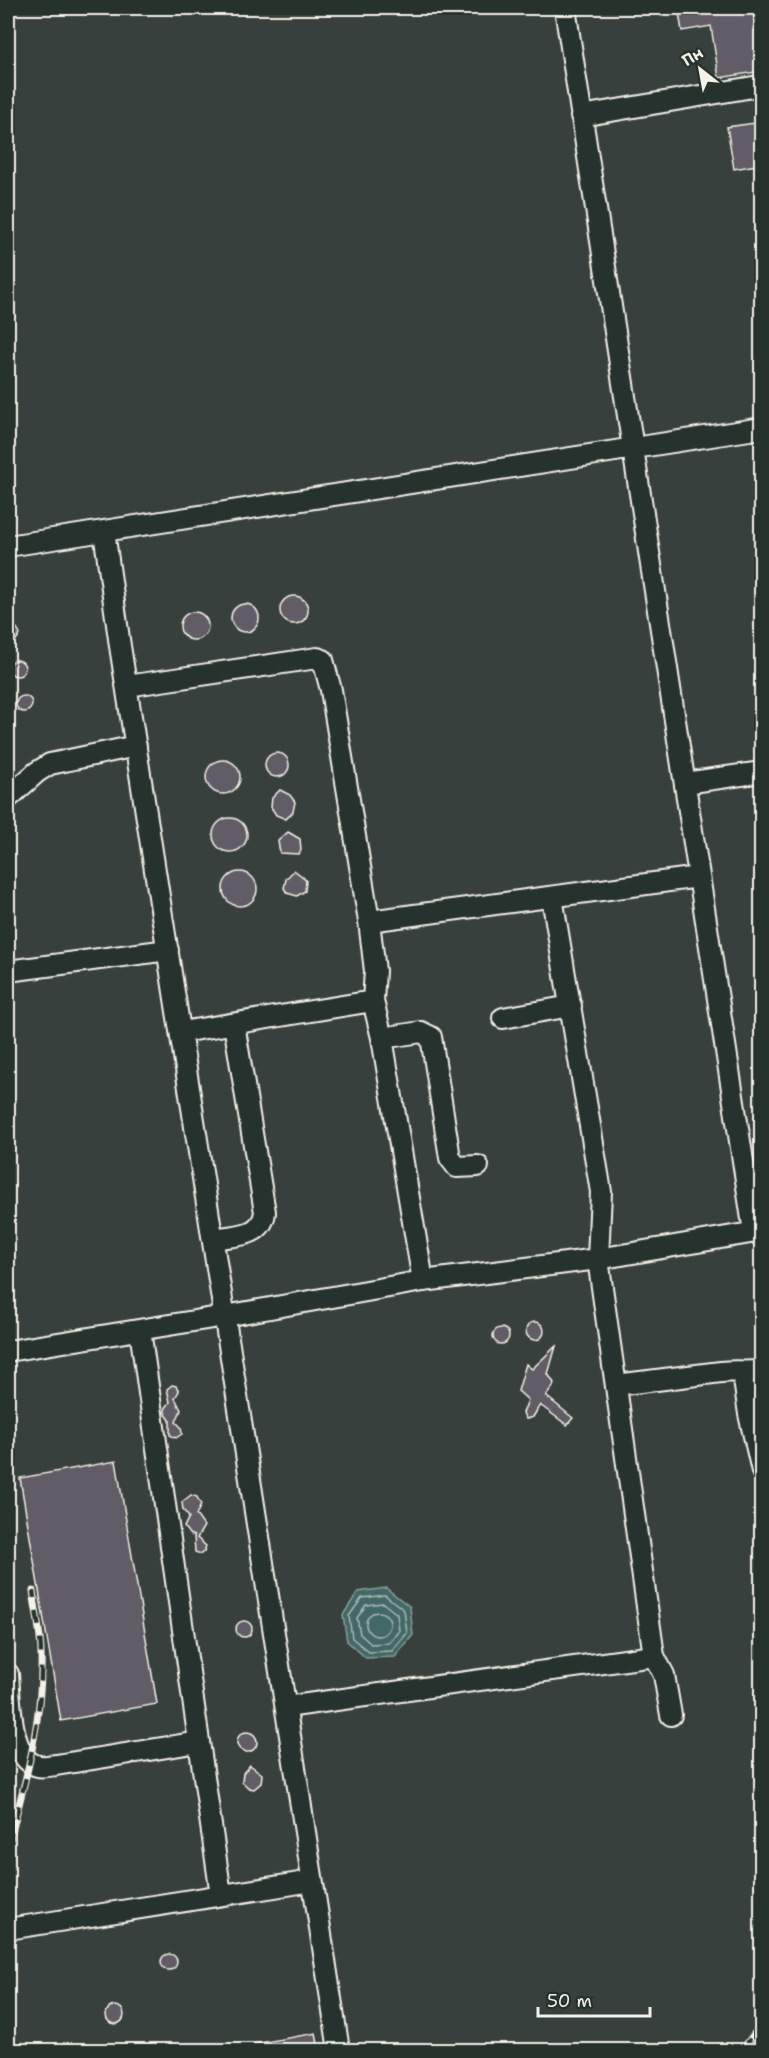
<svg xmlns="http://www.w3.org/2000/svg" width="769" height="2058" font-family="'Shantell Sans',sans-serif">
  <style>
    .built { fill: #383f3e }
    .water { fill: #426767; stroke: #899e9b; stroke-width: 1.5 }
    .lines { fill: none; stroke-linecap: round; stroke-linejoin: round }
    .shore { stroke: #adbab4; stroke-width: 1.5 }
    .building { fill: #625c66; stroke: #f4f1e8; stroke-width: 1.5 }
    .minor-casing { stroke: #f4f1e8; stroke-width: 24 }
    .minor { stroke: #26332d; stroke-width: 20 }
    .rail-casing { stroke: #f4f1e8; stroke-width: 7 }
    .rail { stroke: #26332d; stroke-width: 4.5; stroke-dasharray: 14; stroke-linecap: butt }
  </style>
  <rect width="100%" height="100%" fill="#26332d"/>
  <filter id="ink" filterUnits="userSpaceOnUse"><feTurbulence type="fractalNoise" baseFrequency=".0167" numOctaves="2"/><feDisplacementMap in="SourceGraphic" scale="12" xChannelSelector="R" yChannelSelector="G"/><feConvolveMatrix kernelMatrix="1 2 1 2 8 2 1 2 1" color-interpolation-filters="sRGB"/></filter>
  <g filter="url(#ink)">
    <path class="built" d="M8 8H761V2050H8Z"/>
    <path class="water" d="M386 1588 410 1607 413 1635 395 1657 366 1658 347 1641 343 1615 358 1592Z"/>
    <g class="lines">
      <path class="shore" d="M385 1595 404 1610 407 1633 392 1651 369 1652 352 1638 349 1616 362 1598Z
        M383 1603 397 1614 399 1631 388 1643 371 1644 360 1634 357 1618 366 1605Z
        M366 1624a12 12 0 1 1 24 0a12 12 0 1 1-24 0Z"/>
    </g>
    <path class="building" d="M678 8H753L762 71 719 78 711 26 682 31Z
      M762 122V164L734 169 727 127Z
      M280 610a14 14 0 1 1 28 0a14 14 0 1 1-28 0Z
      M231 618a14 14 0 1 1 28 0a14 14 0 1 1-28 0Z
      M180 626a14 14 0 1 1 28 0a14 14 0 1 1-28 0Z
      M8 625 17 628 20 635 8 650Z
      M9 668a8 8 0 1 1 16 0a8 8 0 1 1-16 0Z
      M16 704a8 8 0 1 1 16 0a8 8 0 1 1-16 0Z
      M265 765a12 12 0 1 1 24 0a12 12 0 1 1-24 0Z
      M206 777a17 17 0 1 1 34 0a17 17 0 1 1-34 0Z
      M280 790 290 795 295 802 293 812 286 819 276 815 271 807 272 798Z
      M213 835a17 17 0 1 1 34 0a17 17 0 1 1-34 0Z
      M288 832 300 839 301 850 299 854 280 853 278 841Z
      M294 870 303 877 306 881 305 891 297 896 287 893 284 888 286 879Z
      M223 889a17 17 0 1 1 34 0a17 17 0 1 1-34 0Z
      M526 1331a9 9 0 1 1 18 0a9 9 0 1 1-18 0Z
      M493 1336a8 8 0 1 1 16 0a8 8 0 1 1-16 0Z
      M556 1346 548 1374 554 1383 553 1387 546 1396 573 1418 567 1425 540 1405 533 1417 526 1419 523 1413 528 1400 518 1391 526 1364 532 1369Z
      M172 1385 176 1386 179 1391 175 1398 181 1410 176 1422 181 1427 182 1434 176 1438 170 1435V1420L165 1413V1409L170 1402 167 1389Z
      M116 1461 157 1704 61 1721 20 1478Z
      M191 1495 197 1497 201 1505 196 1515 204 1526 197 1538 206 1546 204 1552 201 1554 195 1552 194 1536 189 1534 184 1527 189 1517 183 1510 182 1502Z
      M236 1629a8 8 0 1 1 16 0a8 8 0 1 1-16 0Z
      M237 1742a10 10 0 1 1 20 0a10 10 0 1 1-20 0Z
      M250 1765 262 1774 261 1783 254 1789 249 1788 242 1782 243 1773Z
      M161 1962a8 8 0 1 1 16 0a8 8 0 1 1-16 0Z
      M106 2015a9 9 0 1 1 18 0a9 9 0 1 1-18 0Z
      M316 2033 319 2050H255L254 2044Z"/>
    <g class="lines">
      <defs>
        <path id="minor" d="M565 8 754 1232
          M581 116 753 87
          M104 531 120 646 339 2050
          M8 546 762 428
          M127 686 317 658 323 660 331 690 369 921 375 971 373 1001 382 1038 423 1281
          M685 783 762 772
          M8 798 37 772 50 764 136 746
          M369 921 699 877
          M8 971 168 950
          M503 1018 571 1006
          M181 1032 373 1001
          M382 1038 421 1032 431 1037 450 1158 457 1167 478 1166
          M213 1239C234 1235 262 1238 265 1212L234 1024
          M140 1330 221 1895
          M8 1351 225 1316 423 1281 598 1259 762 1231
          M743 1373 749 1414 762 1471
          M616 1385 721 1372C737 1370 745 1373 762 1370
          M654 1656 664 1675 671 1715
          M8 1674C10 1697 10 1753 33 1764 40 1768 48 1766 56 1765L199 1742
          M286 1707 654 1656 598 1259 601 1192 552 897
          M8 1929 312 1881"/>
      </defs>
      <use href="#minor" class="minor-casing"/>
      <use href="#minor" class="minor"/>
      <defs>
        <path id="rail" d="M8 1846C25 1783 43 1721 41 1655 41 1634 36 1612 33 1591
          M742 2050 762 2023"/>
      </defs>
      <use href="#rail" class="rail-casing"/>
      <use href="#rail" class="rail"/>
    </g>
  </g>
  <rect width="769" height="2058" fill="none" stroke="#26332d" stroke-width="30"/>
  <rect x="15" y="15" width="739" height="2028" fill="none" stroke="#f4f1e8" stroke-width="2" filter="url(#ink)"/>
  <g transform="translate(700 69) rotate(329)" stroke="#26332d" stroke-width="4.5" paint-order="stroke">
  <path d="M0-4.5L10 22L0 15L-10 22Z" fill="#f4f1e8"/>
  <text y="-9" font-size="16" font-weight="bold" text-anchor="middle" fill="#f4f1e8">Пн</text>
  </g>
  <path d="M538 2007v9h112v-9" fill="none" stroke="#f4f1e8" stroke-width="3"/>
  <text x="547" y="2007" font-size="18" fill="#f4f1e8" stroke="#26332d" stroke-width="4.5" paint-order="stroke">50 m</text>
</svg>
